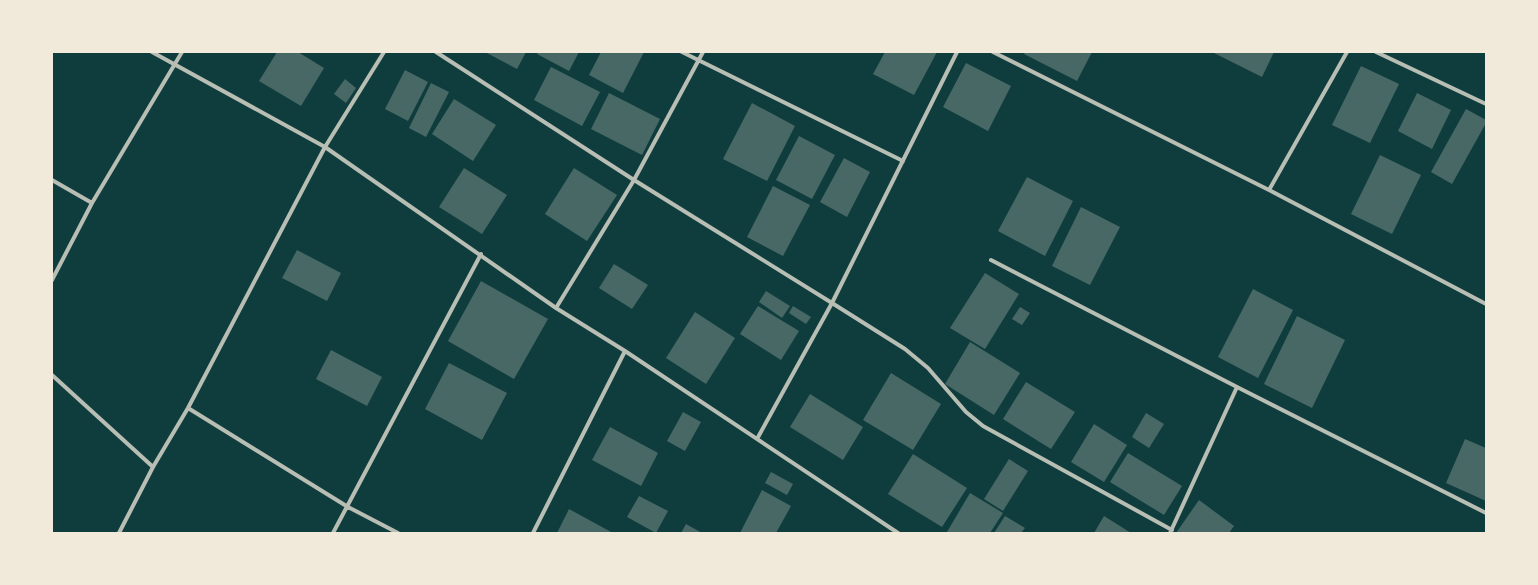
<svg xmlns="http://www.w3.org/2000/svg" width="1538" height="585" font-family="'PT Sans Narrow',sans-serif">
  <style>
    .building { fill: #486865 }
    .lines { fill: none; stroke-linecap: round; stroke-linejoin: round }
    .minor { stroke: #b8beb3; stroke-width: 4 }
  </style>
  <rect width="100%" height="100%" fill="#0f3d3e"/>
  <path class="building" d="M277 52H298L324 68 301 106 259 81Z
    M485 52H526L517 69Z
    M538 52H579L569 71 537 54Z
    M601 52H644L623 93 589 75Z
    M885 52H937L914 95 873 74Z
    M1025 52H1092L1077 81 1024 54Z
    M1215 52H1274L1262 77 1214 53Z
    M966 63 1011 86 988 131 943 107Z
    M1361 66 1399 84 1370 143 1332 125Z
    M551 67 600 92 582 126 534 100Z
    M405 70 428 82 408 121 385 109Z
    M345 79 356 88 346 103 334 94Z
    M431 83 449 92 426 137 409 128Z
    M609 93 660 119 642 155 591 129Z
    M1417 93 1451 110 1432 149 1398 131Z
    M454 99 496 125 473 161 432 134Z
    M752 103 795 126 767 181 723 159Z
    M1466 109 1486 120V123L1452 184 1431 172Z
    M799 136 835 155 812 199 776 180Z
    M1380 155 1421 175 1392 234 1351 214Z
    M844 158 870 172 847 217 820 202Z
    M464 168 507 195 482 234 439 207Z
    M574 168 617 195 587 241 545 214Z
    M1027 177 1073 201 1045 256 998 231Z
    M773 186 810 205 783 256 747 237Z
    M1081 207 1120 227 1090 285 1052 266Z
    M297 250 341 273 327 301 282 278Z
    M614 264 648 285 632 309 599 288Z
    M985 273 1019 294 985 349 950 328Z
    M481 281 548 319 514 379 448 341Z
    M1253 289 1293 310 1258 378 1218 357Z
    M766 291 790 306 782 318 759 302Z
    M758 306 799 331 781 360 740 334Z
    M793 306 811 317 806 324 789 313Z
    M1020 307 1030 313 1022 325 1012 319Z
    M695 312 735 338 706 384 666 358Z
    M1297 316 1345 340 1312 408 1264 384Z
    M970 342 1020 373 994 415 945 384Z
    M331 350 382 377 367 406 316 379Z
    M449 363 507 393 482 440 425 409Z
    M891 373 941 404 913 450 863 420Z
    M1026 382 1075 412 1051 449 1003 419Z
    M810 394 863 427 843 460 790 427Z
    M683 412 701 422 685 451 667 441Z
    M1146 413 1164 424 1149 448 1132 437Z
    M1094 424 1127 445 1104 482 1071 462Z
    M610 427 658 453 641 486 592 460Z
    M1465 439 1486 448V501L1446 483Z
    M1128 453 1182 486 1164 515 1110 482Z
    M913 454 967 488 942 527 888 494Z
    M1009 459 1028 471 1003 511 984 499Z
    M771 472 793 484 787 495 765 483Z
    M762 490 791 506 776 533H740Z
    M970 493 1003 513 990 533H948L947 532Z
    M639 496 668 511 656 533 627 517Z
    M1199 500 1234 526 1229 533H1176Z
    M569 509 613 533H557Z
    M1005 516 1025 528 1021 533H994Z
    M1104 516 1131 533H1094Z
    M686 524 702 533H681Z"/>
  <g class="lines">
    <path class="minor" d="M152 52 325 147 556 308 625 351
      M436 52 634 180 832 303 757 439
      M682 52 903 161
      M957 52 832 303 905 349 928 368 966 412 983 426 1172 530
      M993 52 1269 190 1486 304
      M1376 52 1486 104
      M52 180 92 203
      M1269 190 1347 52
      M991 260 1237 387 1486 513
      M52 280 92 203 182 52
      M556 308 634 180 703 52
      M52 375 153 467
      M188 408 348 507 398 533
      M119 533 153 467 188 408 325 147 384 52
      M333 533 481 254
      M533 533 625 351 898 533
      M1170 533 1237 387"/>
  </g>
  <rect width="1538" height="585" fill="none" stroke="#f1e9da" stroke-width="106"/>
</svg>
